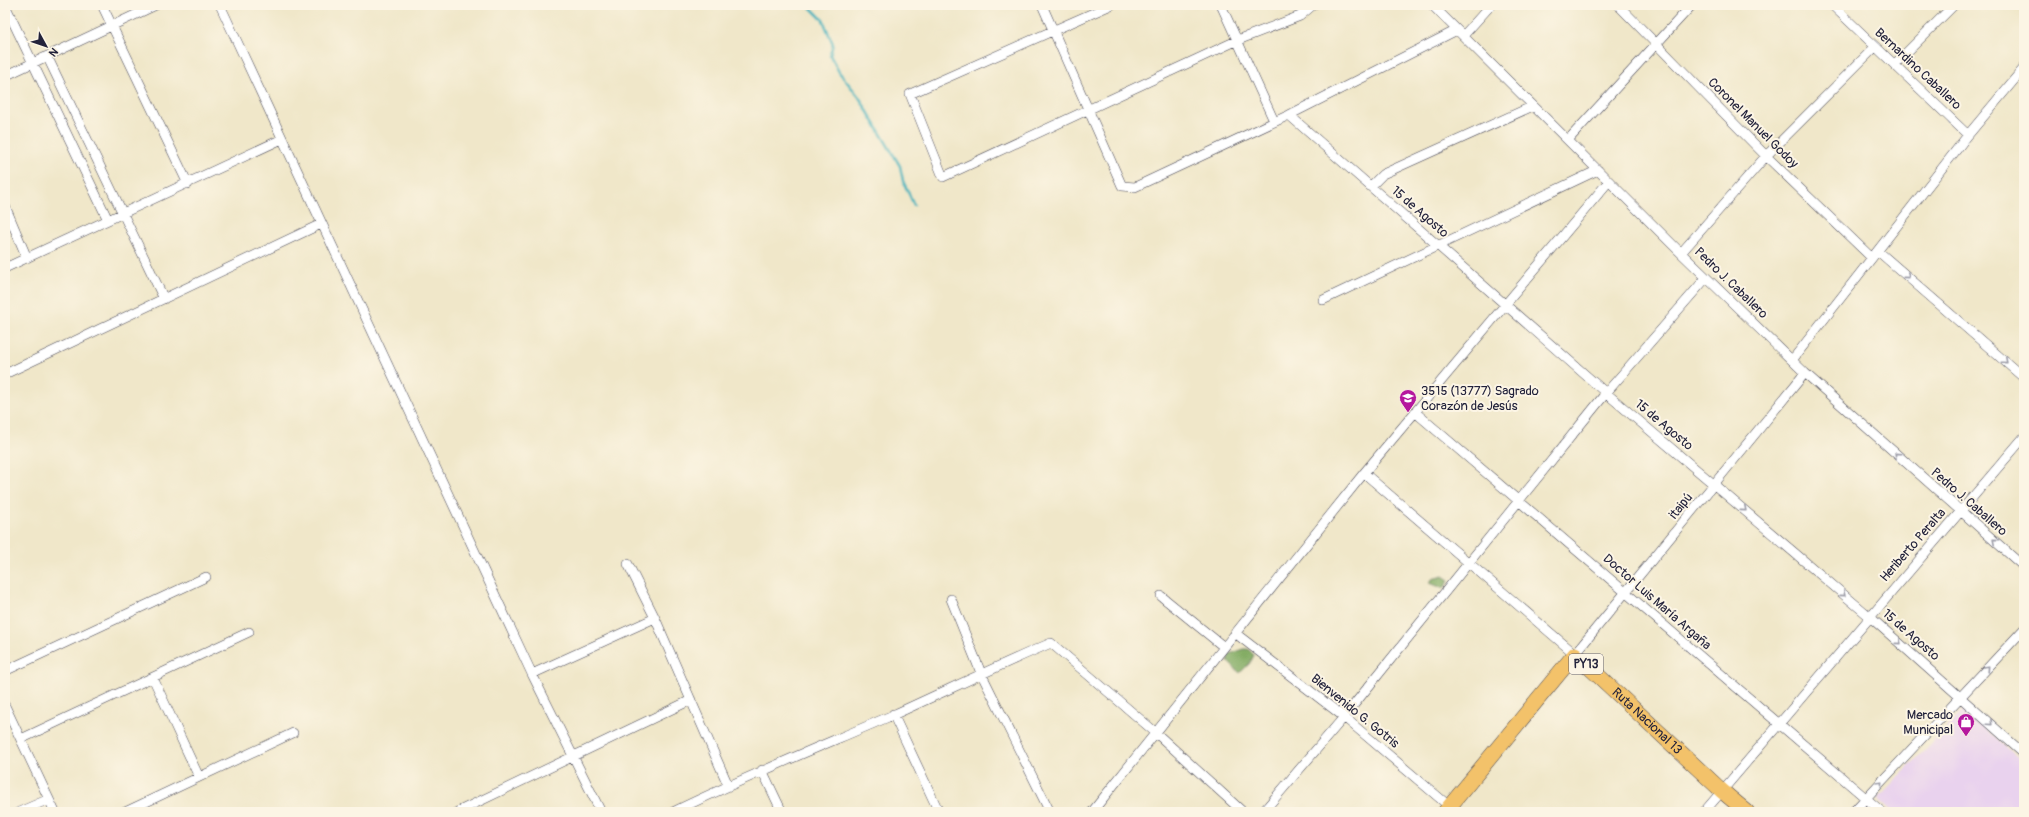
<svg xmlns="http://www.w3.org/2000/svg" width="2029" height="817" font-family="Pangolin,sans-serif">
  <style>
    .built { fill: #e9d2ee }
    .forest { fill: #80aa61; stroke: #51664e }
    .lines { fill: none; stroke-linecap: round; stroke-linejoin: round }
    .stream { stroke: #44b3be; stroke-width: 2.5 }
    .minor-casing { stroke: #414050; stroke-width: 10 }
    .trunk-casing { stroke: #414050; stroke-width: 16 }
    .minor { stroke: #fff; stroke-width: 9 }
    .trunk { stroke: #f3c26a; stroke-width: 15 }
    .oneway { stroke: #9c9ca7 }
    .labels { text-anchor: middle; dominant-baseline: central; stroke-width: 4; stroke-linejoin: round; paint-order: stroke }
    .shield { fill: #fcf5e5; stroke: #63616e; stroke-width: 1 }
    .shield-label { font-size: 12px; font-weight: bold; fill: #22223b }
    .street-label { font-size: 13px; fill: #22223b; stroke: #fcf5e5 }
    .poi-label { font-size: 13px; fill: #22223b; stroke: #fcf5e5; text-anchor: start }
  </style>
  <rect width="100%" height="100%" fill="#fcf5e5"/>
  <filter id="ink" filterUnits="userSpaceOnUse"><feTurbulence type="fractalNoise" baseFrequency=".025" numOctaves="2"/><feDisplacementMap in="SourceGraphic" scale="8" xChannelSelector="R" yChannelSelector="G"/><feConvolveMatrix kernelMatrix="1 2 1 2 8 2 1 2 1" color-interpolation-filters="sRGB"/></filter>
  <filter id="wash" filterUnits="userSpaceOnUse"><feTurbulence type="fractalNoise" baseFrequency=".012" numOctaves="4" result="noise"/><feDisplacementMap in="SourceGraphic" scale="16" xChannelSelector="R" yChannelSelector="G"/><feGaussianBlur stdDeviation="0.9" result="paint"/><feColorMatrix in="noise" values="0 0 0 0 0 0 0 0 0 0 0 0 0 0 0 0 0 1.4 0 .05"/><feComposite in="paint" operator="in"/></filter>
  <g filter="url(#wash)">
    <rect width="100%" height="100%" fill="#f0e7c9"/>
    <path class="built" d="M1964 709 2024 764V812H1893L1878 799Z"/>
    <path class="forest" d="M1443 576 1449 580 1445 587 1442 588 1430 583 1432 579Z
      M1244 649H1248L1254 655 1250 663 1240 673 1228 662 1229 654Z"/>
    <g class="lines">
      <path class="stream" d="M808 5 823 20 833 44 830 55 839 72 859 97 900 166 903 181 914 205"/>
    </g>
  </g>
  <g filter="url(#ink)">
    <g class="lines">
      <defs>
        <path id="minor" d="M5 5 108 220
          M102 5 188 184
          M220 5 532 674 601 812
          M1042 5 1122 186 1135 187 1289 115 1457 30
          M1111 5 910 94 943 177 1238 40 1300 16 1313 5
          M1221 5 1274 121
          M1432 5 1681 253 1805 373 2024 567
          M1618 5 1766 156 1872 258
          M1832 5 1968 135
          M1463 36 1491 5
          M47 56 164 299
          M1895 64 1954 5
          M5 76 156 5
          M1289 115 1606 393 1869 616 2024 754
          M1568 140 1692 5
          M1371 186 1383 174 1533 106
          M5 206 27 258
          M1878 251 2024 378
          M1681 253 1766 156 1875 47
          M5 268 282 139
          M1323 300 1598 170
          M1793 359 1968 135 2024 68
          M5 374 321 224
          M1415 412 1882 812
          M1364 473 1575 654 1805 373
          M628 564 655 618 728 785
          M1161 596 1224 647
          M951 599 981 673 1050 812
          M1235 633 1344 717 1456 812
          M5 671 206 577
          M532 674 655 618
          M153 678 199 777
          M5 706 55 812
          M893 714 939 812
          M21 739 249 632
          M762 770 782 812
          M19 812 49 799
          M125 812 293 733
          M457 812 691 700
          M673 812C745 777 819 747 893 715 946 691 997 666 1051 643L1155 732 1243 812
          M1092 812 1364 473 1609 181
          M1263 812 1344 717 1606 393 1706 278
          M1704 812 2024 437
          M1853 812 2024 629"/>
        <g id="trunk">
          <path id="s1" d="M1445 812 1575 654 1722 791 1747 812"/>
        </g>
      </defs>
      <use href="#minor" class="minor-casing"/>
      <use href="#trunk" class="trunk-casing"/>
      <use href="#minor" class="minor"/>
      <use href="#trunk" class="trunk"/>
    </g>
    <defs><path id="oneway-chevron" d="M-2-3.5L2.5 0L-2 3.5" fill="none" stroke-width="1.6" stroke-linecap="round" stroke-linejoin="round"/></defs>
    <g class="oneway">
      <use href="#oneway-chevron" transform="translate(1907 276) rotate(41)"/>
      <use href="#oneway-chevron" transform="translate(2005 361) rotate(41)"/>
      <use href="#oneway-chevron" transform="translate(1897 455) rotate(-138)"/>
      <use href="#oneway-chevron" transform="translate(1744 509) rotate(41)"/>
      <use href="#oneway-chevron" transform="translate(1995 541) rotate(-139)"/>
      <use href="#oneway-chevron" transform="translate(1843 594) rotate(41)"/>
      <use href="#oneway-chevron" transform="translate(1899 642) rotate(41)"/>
      <use href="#oneway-chevron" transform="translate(1987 668) rotate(-47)"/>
      <use href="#oneway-chevron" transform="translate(1990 723) rotate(42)"/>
      <use href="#oneway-chevron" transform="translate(1880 784) rotate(-47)"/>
    </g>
  </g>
  <defs>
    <symbol id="school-pin" viewBox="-11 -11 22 30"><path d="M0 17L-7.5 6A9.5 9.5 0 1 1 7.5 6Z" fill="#b5179e" stroke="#fcf5e5"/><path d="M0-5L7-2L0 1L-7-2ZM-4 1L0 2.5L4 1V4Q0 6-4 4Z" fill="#fff"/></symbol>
    <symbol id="shop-pin" viewBox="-11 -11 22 30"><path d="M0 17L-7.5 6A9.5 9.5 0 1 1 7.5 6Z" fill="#b5179e" stroke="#fcf5e5"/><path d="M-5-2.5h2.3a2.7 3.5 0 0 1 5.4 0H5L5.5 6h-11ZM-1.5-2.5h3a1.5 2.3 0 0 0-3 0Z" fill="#fff"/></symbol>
  </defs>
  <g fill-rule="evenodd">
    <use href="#school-pin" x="1398" y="388" width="20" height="27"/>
    <use href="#shop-pin" x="1956" y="712" width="20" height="27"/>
  </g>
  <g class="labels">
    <rect class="shield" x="1569" y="654" width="34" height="20" rx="3"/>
    <g class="shield-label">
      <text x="1586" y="664">PY13</text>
    </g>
    <g class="street-label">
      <text transform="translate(1918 69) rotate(43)">Bernardino Caballero</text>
      <text transform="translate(1753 123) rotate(45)">Coronel Manuel Godoy</text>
      <text transform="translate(1420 212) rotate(41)">15 de Agosto</text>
      <text transform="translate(1731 283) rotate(44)">Pedro J. Caballero</text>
      <text transform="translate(1664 425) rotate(40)">15 de Agosto</text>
      <text transform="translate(1969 502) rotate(41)">Pedro J. Caballero</text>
      <text transform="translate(1681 506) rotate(-51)">itaipú</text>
      <text transform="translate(1913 545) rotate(-49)">Heriberto Peralta</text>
      <text transform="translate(1657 602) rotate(41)">Doctor Luis María Argaña</text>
      <text transform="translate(1911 635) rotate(41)">15 de Agosto</text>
      <text transform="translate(1355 711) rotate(39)">Bienvenido G. Gotris</text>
      <text stroke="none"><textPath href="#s1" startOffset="303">Ruta Nacional 13</textPath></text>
    </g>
    <g class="poi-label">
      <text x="1421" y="391">3515 (13777) Sagrado<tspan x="1421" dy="15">Corazón de Jesús</tspan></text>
      <text x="1953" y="715" text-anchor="end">Mercado<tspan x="1953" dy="15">Municipal</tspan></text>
    </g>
  </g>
  <rect width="2029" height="817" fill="none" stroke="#fcf5e5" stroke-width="20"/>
  <g transform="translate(46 46) rotate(130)" stroke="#fcf5e5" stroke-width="3" paint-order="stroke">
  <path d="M0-3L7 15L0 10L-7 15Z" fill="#22223b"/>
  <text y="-6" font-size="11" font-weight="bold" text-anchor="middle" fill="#22223b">N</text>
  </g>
</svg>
